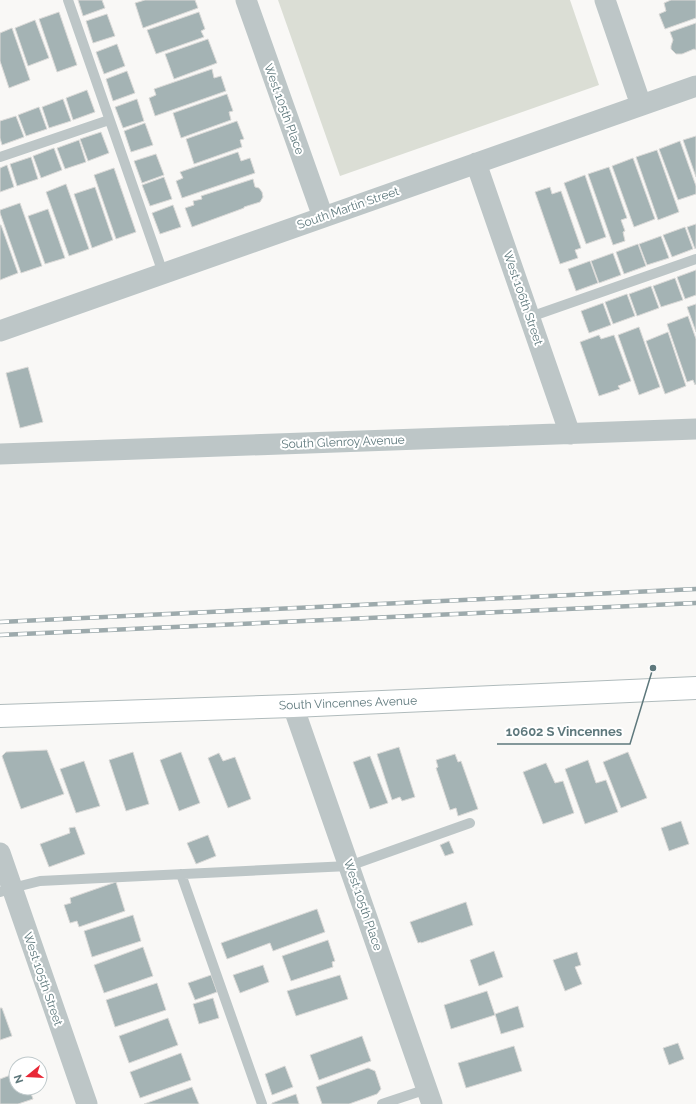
<svg xmlns="http://www.w3.org/2000/svg" width="696" height="1104" font-family="Raleway,sans-serif">
  <style>
    .green { fill: #dbded5 }
    .building { fill: #a4b3b4; stroke: #dbdad8 }
    .lines { fill: none; stroke-linecap: round; stroke-linejoin: round }
    .secondary-casing { stroke: #b0bbbc; stroke-width: 24 }
    .lane { stroke: #bdc6c7; stroke-width: 10 }
    .street { stroke: #bdc6c7; stroke-width: 21 }
    .secondary { stroke: #fff; stroke-width: 22 }
    .rail-casing { stroke: #9daaac; stroke-width: 4.5 }
    .rail { stroke: #fff; stroke-width: 3; stroke-dasharray: 9; stroke-linecap: butt }
    .labels { text-anchor: middle; dominant-baseline: central; stroke-width: 4; stroke-linejoin: round; paint-order: stroke }
    .street-label { font-size: 12px; fill: #5e787c; stroke: #fff }
    .leader { fill: none; stroke: #5e787c; stroke-width: 1.5 }
    .callout-dot { fill: #5e787c; stroke: #fff; stroke-width: 1.5 }
    .callout-label { font-size: 13px; text-anchor: middle; font-weight: bold; fill: #5e787c; stroke: #fff; stroke-width: 4; stroke-linejoin: round; paint-order: stroke }
  </style>
  <rect width="100%" height="100%" fill="#f9f8f6"/>
  <path class="green" d="M278 0H570L599 85 340 176Z"/>
  <path class="building" d="M78 0H102L105 8 83 16Z
    M145 0H195L198 8 143 28 135 3Z
    M671 0H696V18L665 29 659 14 666 11 664 3Z
    M59 12 77 65 57 72 39 19Z
    M199 12 205 29 201 31 204 37 156 54 147 30Z
    M107 14 115 36 93 43 86 21Z
    M35 20 49 58 28 66 15 28Z
    M696 23V50L694 49 682 54H676L671 49V46L673 40 670 32Z
    M12 28 30 80 9 88 0 61V33Z
    M208 39 217 63 174 79 165 54Z
    M117 44 125 66 104 74 96 52Z
    M212 69 214 78 221 76 226 91 155 116 149 98 156 95 154 89Z
    M127 71 135 93 113 101 106 79Z
    M87 90 95 112 73 120 66 98Z
    M227 94 233 111 229 112 231 120 181 138 173 113Z
    M63 99 71 121 49 128 42 107Z
    M137 99 144 121 123 128 115 107Z
    M39 107 47 129 26 136 18 115Z
    M16 116 24 137 2 145 0 138V121Z
    M237 121 244 139 240 140 242 147 194 164 186 139Z
    M145 123 153 145 131 152 124 131Z
    M101 132 109 153 88 161 80 139Z
    M696 136V177L683 140Z
    M79 140 86 162 65 169 57 148Z
    M680 141 696 186V194L678 200 659 149Z
    M54 148 62 170 41 178 33 156Z
    M657 150 679 212 658 220 636 157Z
    M238 152 241 161 250 158 255 173 182 198 176 181 183 178 180 172Z
    M156 154 164 175 142 183 134 161Z
    M31 157 38 179 17 186 10 164Z
    M633 158 655 219 634 227 612 166Z
    M7 165 14 187 0 192V168Z
    M609 167 627 218 621 220 625 231 623 232 625 241 613 245 588 174Z
    M114 168 136 232 116 239 94 175Z
    M585 175 606 237 586 244 564 183Z
    M164 177 172 199 150 206 142 185Z
    M253 179 255 187 259 188 262 192 263 197 260 202 244 207V208L192 227 185 208 194 205 193 201 202 199 201 196Z
    M66 184 89 249 69 256 46 192Z
    M95 187 113 240 92 248 74 194Z
    M550 187 552 194 561 191 581 248 575 250 578 258 560 264 535 192Z
    M20 203 42 266 21 273 0 213V210Z
    M173 205 181 227 160 234 152 213Z
    M48 209 65 258 45 264 28 216Z
    M696 224V248L695 249 687 227Z
    M0 225H1L18 273 0 280Z
    M685 227 693 249 672 257 663 235Z
    M661 236 669 258 647 265 639 244Z
    M638 244 646 266 624 274 616 252Z
    M613 253 621 275 599 283 591 261Z
    M590 261 598 283 576 291 568 269Z
    M696 270V295L685 299 677 277Z
    M675 278 683 300 661 307 653 286Z
    M651 286 659 308 637 316 629 294Z
    M627 294 635 316 613 324 605 302Z
    M603 303 611 325 589 333 581 311Z
    M696 304V332L687 307Z
    M688 316 696 339V384L695 385 693 380 687 382 667 324Z
    M639 327 660 387 639 395 618 335Z
    M668 332 686 386 665 394 646 341Z
    M599 335 601 339 614 335 631 381 618 386 620 389 599 396 580 342Z
    M28 367 43 422 20 428 6 373Z
    M399 747 415 797 402 801 400 797 392 800 377 754Z
    M47 750 64 794 21 809 2 756 6 752Z
    M133 752 149 804 126 811 109 760Z
    M181 752 200 803 179 811 160 760Z
    M628 752 647 798 621 808 603 762Z
    M219 753 223 761 235 757 251 799 228 808 208 758Z
    M455 754 458 762 461 761 478 809 458 816 456 808 450 810 436 768 438 767 436 760Z
    M370 756 388 803 370 809 353 762Z
    M588 760 596 783 606 780 618 812 585 824 565 769Z
    M84 761 100 806 76 813 60 769Z
    M546 763 555 783 563 781 574 813 543 824 523 772Z
    M681 821 689 844 669 851 661 828Z
    M75 827 85 854 49 867 40 844 70 833 69 828Z
    M208 835 216 856 196 864 187 843Z
    M449 841 454 853 445 856 440 845Z
    M116 882 125 911 79 927 77 921 70 923 64 905 71 903 70 898Z
    M466 902 473 925 421 943V942L418 943 410 922Z
    M317 909 325 932 273 951 270 943 227 959 221 943Z
    M133 915 141 941 92 957 84 931Z
    M328 940 335 961 332 962 333 967 291 981 282 956Z
    M143 947 153 976 104 993 94 965Z
    M494 951 503 977 479 986 470 960Z
    M577 952 581 965 575 967 582 984 565 991 553 960Z
    M263 965 269 982 240 993 233 975Z
    M211 975 217 992 195 1000 188 983Z
    M340 975 348 999 296 1016 287 991Z
    M157 983 166 1010 115 1027 106 1000Z
    M487 991 495 1015 451 1029 444 1005Z
    M213 998 219 1018 199 1024 193 1004Z
    M518 1006 524 1027 501 1034 495 1014Z
    M0 1008H2L12 1036 0 1040Z
    M168 1018 178 1045 129 1063 119 1036Z
    M362 1036 371 1061 319 1080 310 1055Z
    M678 1043 684 1059 669 1065 663 1048Z
    M514 1046 522 1071 466 1088 458 1063Z
    M181 1053 191 1080 140 1098 130 1072Z
    M285 1066 293 1087 272 1095 265 1074Z
    M368 1068 375 1071 381 1089 377 1094 349 1104H322L316 1087Z
    M16 1073V1088H29L33 1099 18 1104H0V1079Z
    M192 1087 199 1104H144Z
    M296 1094 299 1104H272V1103Z"/>
  <g class="lines">
    <defs>
      <path id="secondary" d="M0 716 293 706 696 688"/>
    </defs>
    <use href="#secondary" class="secondary-casing"/>
    <path class="lane" d="M68 0 163 273
      M0 157 109 120
      M530 317 696 259
      M181 874 262 1104
      M0 892 12 888 40 881 349 866 470 823
      M382 1104 427 1089"/>
    <path class="street" d="M246 0 323 217
      M605 0 641 105
      M476 163 570 434
      M0 331 696 86
      M0 454 696 429
      M293 706 432 1104
      M0 853 87 1104"/>
    <use href="#secondary" class="secondary"/>
    <defs>
      <path id="rail" d="M0 622 696 589
        M0 635 696 603"/>
    </defs>
    <use href="#rail" class="rail-casing"/>
    <use href="#rail" class="rail"/>
  </g>
  <g class="labels">
    <g class="street-label">
      <text transform="translate(284 109) rotate(70)">West 105th Place</text>
      <text transform="translate(348 208) rotate(-19)">South Martin Street</text>
      <text transform="translate(523 298) rotate(71)">West 106th Street</text>
      <text transform="translate(343 442) rotate(-2)">South Glenroy Avenue</text>
      <text transform="translate(348 703) rotate(-2)">South Vincennes Avenue</text>
      <text transform="translate(363 905) rotate(71)">West 105th Place</text>
      <text transform="translate(43 979) rotate(71)">West 105th Street</text>
    </g>
  </g>
  <path class="leader" d="M653 668L630 744H497"/>
  <circle class="callout-dot" cx="653" cy="668" r="4"/>
  <g class="callout-label">
    <text x="564" y="736">10602 S Vincennes</text>
  </g>
  <g transform="translate(28 1076) rotate(252)"><circle r="19" fill="#ffffff" stroke="#bfc9cb"/>
  <path d="M0-3L7 15L0 10L-7 15Z" fill="#e82736"/>
  <text y="-6" font-size="11" font-weight="bold" text-anchor="middle" fill="#5e787c">N</text>
  </g>
</svg>
